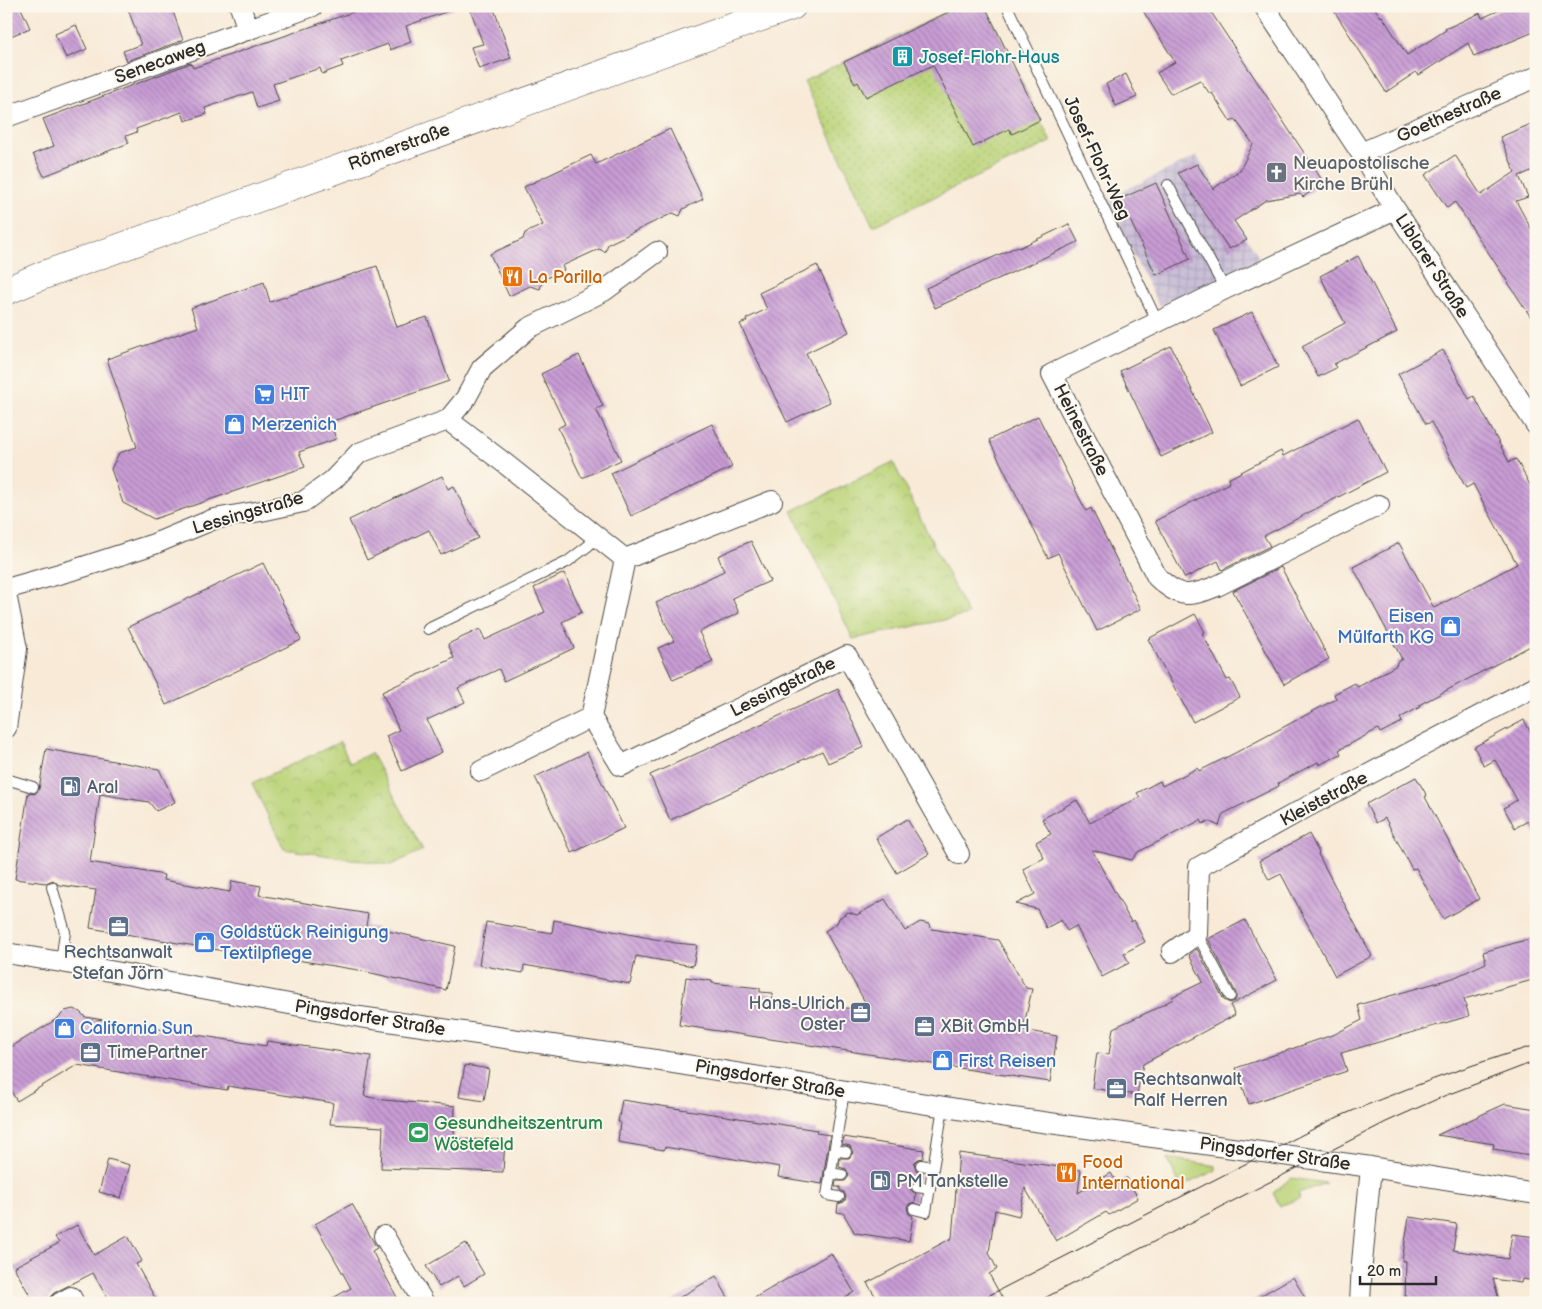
<svg xmlns="http://www.w3.org/2000/svg" width="1542" height="1309" font-family="'Balsamiq Sans',sans-serif">
  <style>
    .industrial { fill: url(#industrial-grid) }
    .grass { fill: #bbd47a; stroke: #738052 }
    .park { fill: url(#park-crowns); stroke: #738052 }
    .garden { fill: url(#garden-dots); stroke: #738052 }
    .building { fill: url(#building-back-hatch) }
    .lines { fill: none; stroke-linecap: round; stroke-linejoin: round }
    .lane-casing { stroke: #4a4845; stroke-width: 12 }
    .street-casing { stroke: #4a4845; stroke-width: 22 }
    .secondary-casing { stroke: #4a4845; stroke-width: 29 }
    .lane { stroke: #fff; stroke-width: 10 }
    .street { stroke: #fff; stroke-width: 20 }
    .secondary { stroke: #fff; stroke-width: 28 }
    .tram { stroke: #2b2b2b; stroke-width: 1 }
    .labels { text-anchor: middle; dominant-baseline: central; stroke-width: 4; stroke-linejoin: round; paint-order: stroke }
    .culture-label { font-size: 18px; fill: #0d838f; stroke: #fbf7ec; text-anchor: start }
    .street-label { font-size: 18px; fill: #2b2b2b; stroke: #fbf7ec }
    .worship-label { font-size: 18px; fill: #5b616d; stroke: #fbf7ec; text-anchor: start }
    .food-label { font-size: 18px; fill: #c56008; stroke: #fbf7ec; text-anchor: start }
    .shop-label { font-size: 18px; fill: #366cbe; stroke: #fbf7ec; text-anchor: start }
    .service-label { font-size: 18px; fill: #4e5e75; stroke: #fbf7ec; text-anchor: start }
    .leisure-label { font-size: 18px; fill: #27864d; stroke: #fbf7ec; text-anchor: start }
  </style>
  <defs>
    <pattern id="industrial-grid" width="8" height="8" patternUnits="userSpaceOnUse" patternTransform="scale(1.25)"><rect width="8" height="8" fill="#c9bfd7"/><path d="M0 4h8M4 0v8" fill="none" stroke="#ada4b9"/></pattern>
    <pattern id="park-crowns" width="20" height="18" patternUnits="userSpaceOnUse" patternTransform="scale(1.25)"><rect width="20" height="18" fill="#bbd47a"/><path d="M2 6a3 3 0 1 1 6 0M12 15a3 3 0 1 1 6 0" fill="none" stroke="#a1b66a"/></pattern>
    <pattern id="garden-dots" width="8" height="8" patternUnits="userSpaceOnUse" patternTransform="scale(1.25)"><rect width="8" height="8" fill="#bbd47a"/><path d="M2 2h.1M6 6h.1" fill="none" stroke="#a1b66a" stroke-width="1.8" stroke-linecap="round"/></pattern>
    <pattern id="building-back-hatch" width="6" height="6" patternUnits="userSpaceOnUse" patternTransform="scale(1.25)"><rect width="6" height="6" fill="#c89cd5"/><path d="M-1 5l2 2M0 0l6 6M5-1l2 2" fill="none" stroke="#a37fad"/></pattern>
  </defs>
  <rect width="100%" height="100%" fill="#fbf7ec"/>
  <filter id="ink" filterUnits="userSpaceOnUse"><feTurbulence type="fractalNoise" baseFrequency=".02" numOctaves="2"/><feDisplacementMap in="SourceGraphic" scale="10" xChannelSelector="R" yChannelSelector="G"/><feConvolveMatrix kernelMatrix="1 2 1 2 8 2 1 2 1" color-interpolation-filters="sRGB"/></filter>
  <filter id="wash" filterUnits="userSpaceOnUse"><feTurbulence type="fractalNoise" baseFrequency=".0096" numOctaves="4" result="noise"/><feDisplacementMap in="SourceGraphic" scale="20" xChannelSelector="R" yChannelSelector="G"/><feGaussianBlur stdDeviation="1.12" result="paint"/><feColorMatrix in="noise" values="0 0 0 0 0 0 0 0 0 0 0 0 0 0 0 0 0 1.4 0 .05"/><feComposite in="paint" operator="in"/></filter>
  <g filter="url(#wash)">
    <rect width="100%" height="100%" fill="#f8ead7"/>
    <path class="industrial" d="M1197 156 1260 259 1159 306 1106 199Z"/>
    <path class="grass" d="M1167 1158 1216 1166V1170L1181 1187Z
      M1291 1178 1326 1183 1298 1193 1300 1198 1280 1206 1273 1193Z"/>
    <path class="park" d="M893 462 968 615 853 639 792 511Z
      M340 742 350 763 371 753 423 850 391 865 284 849 252 783Z"/>
    <path class="garden" d="M960 6H985L1051 142 873 226 804 81Z"/>
    <g id="blocks">
      <path class="building" d="M6 6H20L30 28 6 38Z
        M127 6H171L183 40 127 61 123 51 141 45Z
        M370 6H453L454 9 406 26 411 42 390 50 388 44 341 61 343 66 332 70 322 74 320 68 273 84 279 101 257 108 252 92 205 108 207 114 185 121 182 112 136 129 137 132 126 136 129 143 44 176 33 154 54 146 43 119 191 63 193 68Z
        M469 6H493L511 58 479 69 471 47 483 44Z
        M961 6H985L1040 120 1012 134 1009 129 973 147 933 65 866 97 858 82 855 84 844 62Z
        M1140 6H1207L1324 183 1303 197 1300 194 1266 200 1234 221 1247 240 1229 249 1178 173 1197 164 1213 189 1240 170 1253 144 1235 119 1231 122 1212 93 1210 94 1200 80 1171 94 1157 73 1175 62Z
        M1331 6H1373L1381 17 1382 16 1407 55 1446 30 1445 29 1480 13 1482 18 1509 6H1536V31L1474 57 1468 43 1419 75 1416 72 1386 92Z
        M76 25 87 49 66 58 55 34Z
        M1126 74 1137 97 1116 106 1106 84Z
        M1536 122V169L1519 176 1528 197 1516 201 1536 238V325L1455 202 1447 208 1425 175 1455 155 1481 195 1515 172 1500 137Z
        M670 129 703 199 683 209 680 216 673 213 608 244 605 252 599 249 562 266 564 270 543 280 540 289 530 286 509 296 490 254 523 239 525 233 543 225 524 187 591 155 596 164Z
        M1156 183 1190 259 1156 275 1120 199Z
        M1069 224 1078 242 935 308 926 288 1018 246 1019 248Z
        M1358 256 1397 332 1334 364 1336 368 1318 377 1302 346 1345 323 1320 276Z
        M817 265 849 332 806 353 830 402 787 422 740 324 747 321 746 319 767 309 759 293Z
        M377 266 397 327 427 317 449 381 330 422 336 439 299 452 305 467 154 519 123 503 111 469 119 453 137 447 107 359 198 327 191 308 264 282 270 302Z
        M1252 312 1278 367 1240 386 1214 330Z
        M1171 346 1212 432 1161 457 1120 371Z
        M1443 350 1469 399 1474 396 1509 462 1516 459 1536 496V643L1419 705 1420 707 1400 718 1402 722 1380 733 1378 729 1339 750 1341 754 1319 765 1318 762 1278 783 1279 786 1223 814 1219 826 1208 821 1203 824 1201 820 1138 852 1132 860 1092 850 1131 922 1134 920 1145 942 1124 953 1129 963 1102 977 1076 926 1067 931 1061 920 1046 928 1037 909 1016 904 1035 894 1023 869 1044 858 1036 842 1051 834 1042 819 1077 800 1090 823 1140 797 1137 793 1160 781 1162 786 1198 768 1199 771 1235 753 1336 699 1334 694 1355 683 1358 687 1397 665 1396 663 1402 659 1353 567 1399 543 1434 608 1517 564 1473 484 1466 488 1431 422 1426 424 1398 374Z
        M579 355 603 406 596 409 621 460 582 478 558 428 565 424 541 374Z
        M1038 416 1086 511 1091 508 1141 609 1097 631 1058 553 1048 558 989 440Z
        M1358 418 1386 472 1264 536 1270 546 1222 570 1218 561 1185 578 1155 521 1229 483 1228 479 1281 451 1283 456Z
        M712 424 732 467 631 516 611 473Z
        M442 476 448 489 454 486 478 538 441 555 429 530 367 560 349 520Z
        M751 541 770 581 732 598 739 613 699 632 713 662 673 680 658 648 674 641 656 603 724 571 718 556Z
        M263 563 301 640 166 705 128 627Z
        M1281 567 1329 659 1284 684 1233 591Z
        M564 573 582 612 562 622 574 648 504 681 499 669 458 688 465 702 427 720 442 752 402 771 386 736 399 730 382 692 454 658 448 644 480 629 485 640 545 612 534 588Z
        M1195 614 1205 632 1202 633 1227 680 1230 679 1240 697 1193 722 1148 639Z
        M838 689 864 747 828 763 822 751 670 820 650 775Z
        M1524 720 1536 742V835L1528 821 1515 828 1504 808 1517 800 1495 760 1484 766 1474 747Z
        M46 749 159 769 175 802 156 811 149 802 100 794 90 862 164 875 163 880 230 892 232 881 261 886 259 895 368 914 366 926 455 946 446 990 358 970 260 954V957L90 928 96 890 59 885 53 880 46 883 15 879 28 793 35 794 39 789Z
        M587 752 624 828 572 853 535 777Z
        M1416 777 1427 796 1425 797 1479 899 1443 919 1416 868 1412 869 1385 818 1376 823 1366 804Z
        M907 819 929 854 897 873 876 838Z
        M1309 834 1319 853 1318 854 1372 956 1335 976 1281 874 1269 880 1259 861Z
        M885 899 905 931 920 922 929 924 932 929 998 940 1026 988 1032 989 1023 1030 1057 1036 1050 1082 679 1025 686 977 712 981V983L760 988V992L773 993 772 1005 869 1009 825 931 837 923 839 918 848 912 857 915Z
        M554 920 676 943 697 945 693 966 636 956 630 984 524 965 523 973 479 965 486 922 552 933Z
        M1245 920 1277 980 1230 1005 1235 1015 1143 1064 1137 1095 1092 1088 1097 1053 1109 1054 1113 1028 1153 1010 1173 999 1172 997 1203 982 1189 955 1197 949 1224 1000 1230 1003 1236 1000V993L1208 939Z
        M1536 937V979L1464 999 1469 1016 1341 1053 1347 1071 1249 1104 1236 1068 1335 1034 1362 1020 1358 1005 1453 978 1486 963 1483 952Z
        M73 1009 80 1012 85 1017 159 1029 266 1046 267 1041 371 1056 364 1096 384 1100 455 1106 454 1139 505 1140 503 1172 381 1168 383 1127 330 1124 333 1103 228 1086 227 1090 77 1065 17 1101 6 1083V1050L57 1019 65 1011Z
        M465 1065 489 1069 484 1101 459 1097Z
        M622 1100 817 1130 816 1133 830 1135 822 1184 778 1177 780 1167 665 1147 664 1150 618 1142 620 1122H618Z
        M1505 1104 1536 1109V1156L1493 1149 1494 1144 1437 1135Z
        M844 1137 924 1150 923 1158 918 1159 914 1163 916 1170 920 1172 919 1180 914 1181 910 1185 911 1190 916 1194 915 1202 909 1204 907 1208 909 1214 913 1216 909 1241 855 1233 843 1213 837 1212 838 1204 844 1202 846 1198 844 1192 840 1190V1187H835L836 1181H845L849 1176 846 1169 839 1167 840 1158H849L853 1153 850 1146 842 1144Z
        M959 1153 1081 1170 1078 1193 1111 1173 1117 1183 1127 1178 1138 1198 1109 1215 1106 1212 1056 1241 1025 1188 1019 1216 995 1210 989 1253 997 1269 989 1274 1005 1303H880L867 1283 952 1238Z
        M108 1159 130 1165 121 1198 99 1192Z
        M352 1204 377 1248 372 1251 400 1303H324L351 1288 315 1224Z
        M1409 1217 1457 1224 1453 1250 1508 1259 1512 1234 1536 1237V1281L1522 1279 1521 1283 1493 1279 1500 1303H1405L1406 1261H1402Z
        M77 1225 94 1255 128 1236 142 1261 136 1264 158 1303H110L93 1273 54 1293 50 1297 48 1303H34L14 1267 59 1243 55 1237Z
        M466 1243 484 1274 464 1286 458 1276 439 1287 426 1266Z
        M831 1253 854 1292 836 1303H746Z
        M716 1276 731 1303H670Z
        M1293 1277 1308 1303H1248Z"/>
    </g>
  </g>
  <g filter="url(#ink)">
    <use href="#blocks" fill-opacity="0" stroke="#4a4845" stroke-width="1"/>
    <g class="lines">
      <defs>
        <path id="lane" d="M1007 6 1158 323
          M1168 185 1225 289
          M428 629 567 562 588 546 597 537
          M6 779 33 787
          M52 887 65 932 61 962
          M1197 934 1230 996
          M834 1150 846 1152
          M921 1165 933 1167
          M830 1173 842 1175
          M917 1187 930 1189
          M839 1197 827 1195 844 1092
          M914 1209 926 1212 943 1107"/>
        <path id="street" d="M240 6 248 30
          M1264 6 1361 153 1395 209 1536 425
          M6 117 313 6
          M1361 153 1536 77
          M448 420 466 398 482 368 529 328 604 291 657 252
          M1379 505 1217 586C1189 597 1180 599 1157 577L1052 374 1225 289 1395 209
          M625 559 591 717 621 766 847 656 959 854
          M625 559 772 501
          M6 589 80 568 154 544 214 519 261 511 303 502 333 480 359 453 448 420 503 462 625 559
          M6 594 17 649 6 728
          M481 771 591 717
          M1172 952 1197 934 1199 867 1307 807 1536 686
          M6 953 61 962 360 1017 649 1059 1013 1118 1371 1167 1536 1194
          M384 1236 424 1303
          M60 1303 71 1297 74 1303
          M1360 1303 1362 1263 1371 1167"/>
        <path id="secondary" d="M6 291 41 276 792 6"/>
      </defs>
      <use href="#lane" class="lane-casing"/>
      <use href="#street" class="street-casing"/>
      <use href="#secondary" class="secondary-casing"/>
      <use href="#lane" class="lane"/>
      <use href="#street" class="street"/>
      <use href="#secondary" class="secondary"/>
      <path class="tram" d="M974 1303 1331 1120C1398 1091 1466 1066 1536 1045
        M1035 1303 1386 1122 1444 1096 1536 1061"/>
    </g>
  </g>
  <defs>
    <symbol id="building-square" viewBox="-11 -11 22 22"><rect x="-9" y="-9" width="18" height="18" rx="4" fill="#0f9aa8" stroke="#fbf7ec"/><path d="M-4-6H4V6H1V3H-1V6H-4ZM-2.5-4.3h1.7v1.8h-1.7ZM.8-4.3h1.7v1.8H.8ZM-2.5-1h1.7V.8h-1.7ZM.8-1h1.7V.8H.8Z" fill="#fff"/></symbol>
    <symbol id="church-square" viewBox="-11 -11 22 22"><rect x="-9" y="-9" width="18" height="18" rx="4" fill="#6b7280" stroke="#fbf7ec"/><path d="M-1.2-6h2.4v3.5h3.3v2.4h-3.3V6h-2.4V-.1h-3.3v-2.4h3.3Z" fill="#fff"/></symbol>
    <symbol id="restaurant-square" viewBox="-11 -11 22 22"><rect x="-9" y="-9" width="18" height="18" rx="4" fill="#e8710a" stroke="#fbf7ec"/><path d="M-5-6h1v4h1v-4h1v4h1v-4h1v5L-1.5 .5V6h-2V.5L-5-1ZM5-6V6H3V1.5H1.5Q1.5-4 5-6Z" fill="#fff"/></symbol>
    <symbol id="supermarket-square" viewBox="-11 -11 22 22"><rect x="-9" y="-9" width="18" height="18" rx="4" fill="#3f7fe0" stroke="#fbf7ec"/><path d="M-6-5.5h2.5l.6 2H6L4.5 2H-2.5L-4.4-4H-6ZM-1.5 3.2a1.3 1.3 0 1 0 .1 0ZM3 3.2a1.3 1.3 0 1 0 .1 0Z" fill="#fff"/></symbol>
    <symbol id="shop-square" viewBox="-11 -11 22 22"><rect x="-9" y="-9" width="18" height="18" rx="4" fill="#3f7fe0" stroke="#fbf7ec"/><path d="M-5-2.5h2.3a2.7 3.5 0 0 1 5.4 0H5L5.5 6h-11ZM-1.5-2.5h3a1.5 2.3 0 0 0-3 0Z" fill="#fff"/></symbol>
    <symbol id="fuel-square" viewBox="-11 -11 22 22"><rect x="-9" y="-9" width="18" height="18" rx="4" fill="#5c6f8a" stroke="#fbf7ec"/><path d="M-5.5-6h7V0h2V4h1.3V-2.5L3-4.5l.8-.8L6-3V5H2.5V1h-1V6h-7ZM-4.2-4.7v3.2H.2V-4.7Z" fill="#fff"/></symbol>
    <symbol id="office-square" viewBox="-11 -11 22 22"><rect x="-9" y="-9" width="18" height="18" rx="4" fill="#5c6f8a" stroke="#fbf7ec"/><path d="M-6-3h4V-5.5h4V-3h4V5H-6ZM-1-4.5V-3h2v-1.5ZM-6 0V1H6V0Z" fill="#fff"/></symbol>
    <symbol id="stadium-square" viewBox="-11 -11 22 22"><rect x="-9" y="-9" width="18" height="18" rx="4" fill="#2e9e5b" stroke="#fbf7ec"/><path d="M0-5a6.5 5 0 1 0 0 10a6.5 5 0 1 0 0-10ZM-3.5-1.8h7v3.6h-7Z" fill="#fff"/></symbol>
  </defs>
  <g fill-rule="evenodd">
    <use href="#building-square" x="890" y="44" width="25" height="25"/>
    <use href="#church-square" x="1264" y="160" width="25" height="25"/>
    <use href="#restaurant-square" x="500" y="264" width="25" height="25"/>
    <use href="#supermarket-square" x="252" y="382" width="25" height="25"/>
    <use href="#shop-square" x="222" y="412" width="25" height="25"/>
    <use href="#shop-square" x="1438" y="614" width="25" height="25"/>
    <use href="#fuel-square" x="58" y="774" width="25" height="25"/>
    <use href="#office-square" x="106" y="914" width="25" height="25"/>
    <use href="#shop-square" x="192" y="930" width="25" height="25"/>
    <use href="#office-square" x="848" y="1000" width="25" height="25"/>
    <use href="#office-square" x="912" y="1014" width="25" height="25"/>
    <use href="#shop-square" x="52" y="1016" width="25" height="25"/>
    <use href="#office-square" x="78" y="1040" width="25" height="25"/>
    <use href="#shop-square" x="930" y="1048" width="25" height="25"/>
    <use href="#office-square" x="1104" y="1076" width="25" height="25"/>
    <use href="#stadium-square" x="406" y="1120" width="25" height="25"/>
    <use href="#restaurant-square" x="1054" y="1160" width="25" height="25"/>
    <use href="#fuel-square" x="868" y="1168" width="25" height="25"/>
  </g>
  <g class="labels">
    <g class="culture-label">
      <text x="919" y="57">Josef-Flohr-Haus</text>
    </g>
    <g class="street-label">
      <text transform="translate(160 62) rotate(-20)">Senecaweg</text>
      <text transform="translate(1449 115) rotate(-24)">Goethestraße</text>
      <text transform="translate(399 147) rotate(-20)">Römerstraße</text>
      <text transform="translate(1097 158) rotate(65)">Josef-Flohr-Weg</text>
      <text transform="translate(1432 266) rotate(57)">Liblarer Straße</text>
      <text transform="translate(1081 430) rotate(63)">Heinestraße</text>
      <text transform="translate(248 513) rotate(-16)">Lessingstraße</text>
      <text transform="translate(783 687) rotate(-26)">Lessingstraße</text>
      <text transform="translate(1324 799) rotate(-28)">Kleiststraße</text>
      <text transform="translate(370 1018) rotate(9)">Pingsdorfer Straße</text>
      <text transform="translate(770 1079) rotate(10)">Pingsdorfer Straße</text>
      <text transform="translate(1275 1154) rotate(8)">Pingsdorfer Straße</text>
    </g>
    <g class="worship-label">
      <text x="1293" y="163">Neuapostolische<tspan x="1293" dy="21">Kirche Brühl</tspan></text>
    </g>
    <g class="food-label">
      <text x="528" y="277">La Parilla</text>
      <text x="1082" y="1162">Food<tspan x="1082" dy="21">International</tspan></text>
    </g>
    <g class="shop-label">
      <text x="280" y="394">HIT</text>
      <text x="251" y="424">Merzenich</text>
      <text x="1434" y="616" text-anchor="end">Eisen<tspan x="1434" dy="21">Mülfarth KG</tspan></text>
      <text x="220" y="932">Goldstück Reinigung<tspan x="220" dy="21">Textilpflege</tspan></text>
      <text x="80" y="1028">California Sun</text>
      <text x="958" y="1061">First Reisen</text>
    </g>
    <g class="service-label">
      <text x="87" y="787">Aral</text>
      <text x="118" y="952" text-anchor="middle">Rechtsanwalt<tspan x="118" dy="21">Stefan Jörn</tspan></text>
      <text x="845" y="1003" text-anchor="end">Hans-Ulrich<tspan x="845" dy="21">Oster</tspan></text>
      <text x="941" y="1026">XBit GmbH</text>
      <text x="107" y="1052">TimePartner</text>
      <text x="1133" y="1079">Rechtsanwalt<tspan x="1133" dy="21">Ralf Herren</tspan></text>
      <text x="896" y="1181">PM Tankstelle</text>
    </g>
    <g class="leisure-label">
      <text x="434" y="1123">Gesundheitszentrum<tspan x="434" dy="21">Wöstefeld</tspan></text>
    </g>
  </g>
  <rect width="1542" height="1309" fill="none" stroke="#fbf7ec" stroke-width="25"/>
  <path d="M1360 1276v8h76v-8" fill="none" stroke="#2b2b2b" stroke-width="2.5"/>
  <text x="1367" y="1276" font-size="15" fill="#2b2b2b" stroke="#fbf7ec" stroke-width="4" paint-order="stroke">20 m</text>
</svg>
